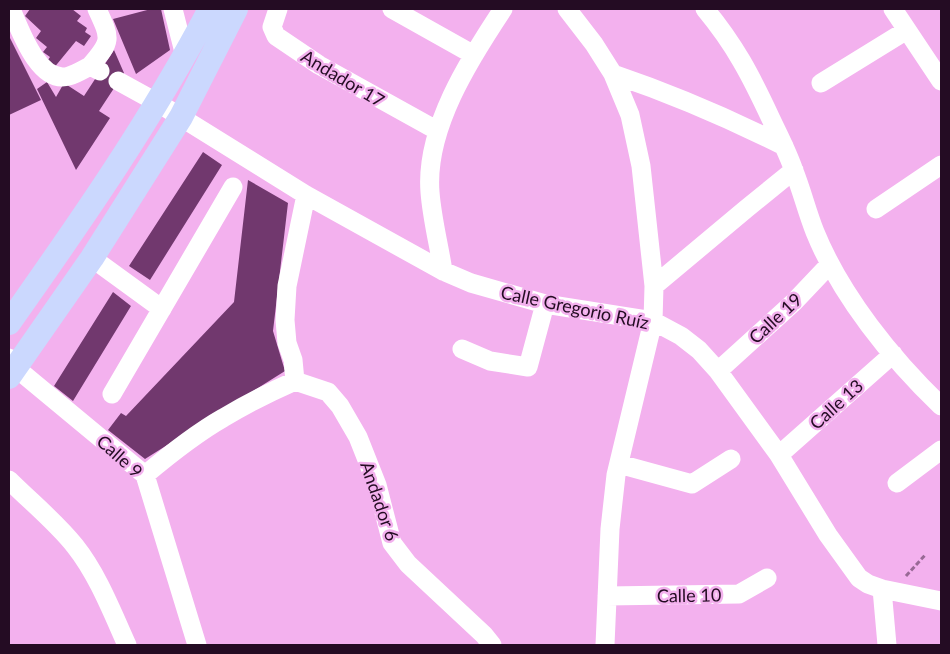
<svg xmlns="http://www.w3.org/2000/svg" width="950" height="654" font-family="Lato,sans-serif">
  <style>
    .building { fill: #71386e }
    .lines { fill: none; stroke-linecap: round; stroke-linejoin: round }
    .path { stroke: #986995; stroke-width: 3; stroke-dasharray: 5 2.5; stroke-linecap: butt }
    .minor { stroke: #fff; stroke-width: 19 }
    .major { stroke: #cbd8fe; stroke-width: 24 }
    .labels { text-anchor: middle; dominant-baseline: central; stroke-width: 5; stroke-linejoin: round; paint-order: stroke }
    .street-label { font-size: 18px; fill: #240c23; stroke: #f3b1ee }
  </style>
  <rect width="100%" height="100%" fill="#f3b1ee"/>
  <path class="building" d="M30 9H72L81 16 77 21 87 28 85 32 91 36 84 46 76 41 53 69 46 63 50 57 43 52 47 47 36 38 41 31 25 16Z
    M151 9H161L170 50 136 74 113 19Z
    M9 36 41 100 9 115Z
    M114 50 124 73 99 111 110 118 76 170 37 89 47 82 56 97 64 83 84 96Z
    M203 152 222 165 150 280 129 266Z
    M248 180 288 203 273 331 285 371 145 459 108 430 121 413 126 416 234 302Z
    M113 292 131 306 73 401 54 386Z"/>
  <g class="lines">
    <path class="path" d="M906 576 926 554"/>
    <path class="minor" d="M11 9C20 30 39 85 69 76 76 74 84 69 90 66L100 71
      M173 9 185 56
      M278 9 272 27 276 36 319 65 438 131
      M392 9 474 55
      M567 9 594 44 613 74 630 115 641 166 654 286 653 321 616 475 610 529 605 645
      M705 9C735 45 751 76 771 119 779 136 788 153 794 171 802 191 807 212 815 232 841 296 892 359 941 406
      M893 9 941 81
      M90 66C112 41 111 39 97 9
      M613 74C672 94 728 118 784 146
      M118 81 158 103 306 195 443 271 471 283 545 304 653 321 681 336 699 350 718 371 779 455 828 535 859 578 868 584 882 589 941 601
      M821 83 907 30
      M876 209 941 165
      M92 258 162 309
      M443 271C439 245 432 219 430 192 425 129 469 60 503 9
      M654 286 746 209 794 170
      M462 349 490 361 528 367 545 304
      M9 358 16 368 145 475 197 645
      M718 371 794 302 830 264
      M295 381 328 392 340 406 358 437 377 485 392 543 408 564 484 635 492 645
      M295 381 293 360 287 343 285 320 287 286 306 195
      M112 394 233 187
      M779 455 893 354
      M619 464 692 484 731 459
      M145 475C170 454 195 434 223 418 246 404 270 392 295 381
      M9 480C31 502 56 522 75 546 98 575 112 612 127 645
      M897 483 941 450
      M882 589 887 645
      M607 596 739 594 767 578"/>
    <path class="major" d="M9 323C81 221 152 119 210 9
      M9 377 92 258 181 117 236 9"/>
  </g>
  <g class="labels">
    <g class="street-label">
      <text transform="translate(343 78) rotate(31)">Andador 17</text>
      <text transform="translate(575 307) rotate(12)">Calle Gregorio Ruíz</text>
      <text transform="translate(775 318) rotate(-43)">Calle 19</text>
      <text transform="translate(836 404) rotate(-42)">Calle 13</text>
      <text transform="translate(120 456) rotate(42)">Calle 9</text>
      <text transform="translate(380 501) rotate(71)">Andador 6</text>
      <text transform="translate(689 595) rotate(-1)">Calle 10</text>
    </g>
  </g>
  <rect width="950" height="654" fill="none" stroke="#240c23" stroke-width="20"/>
</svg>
